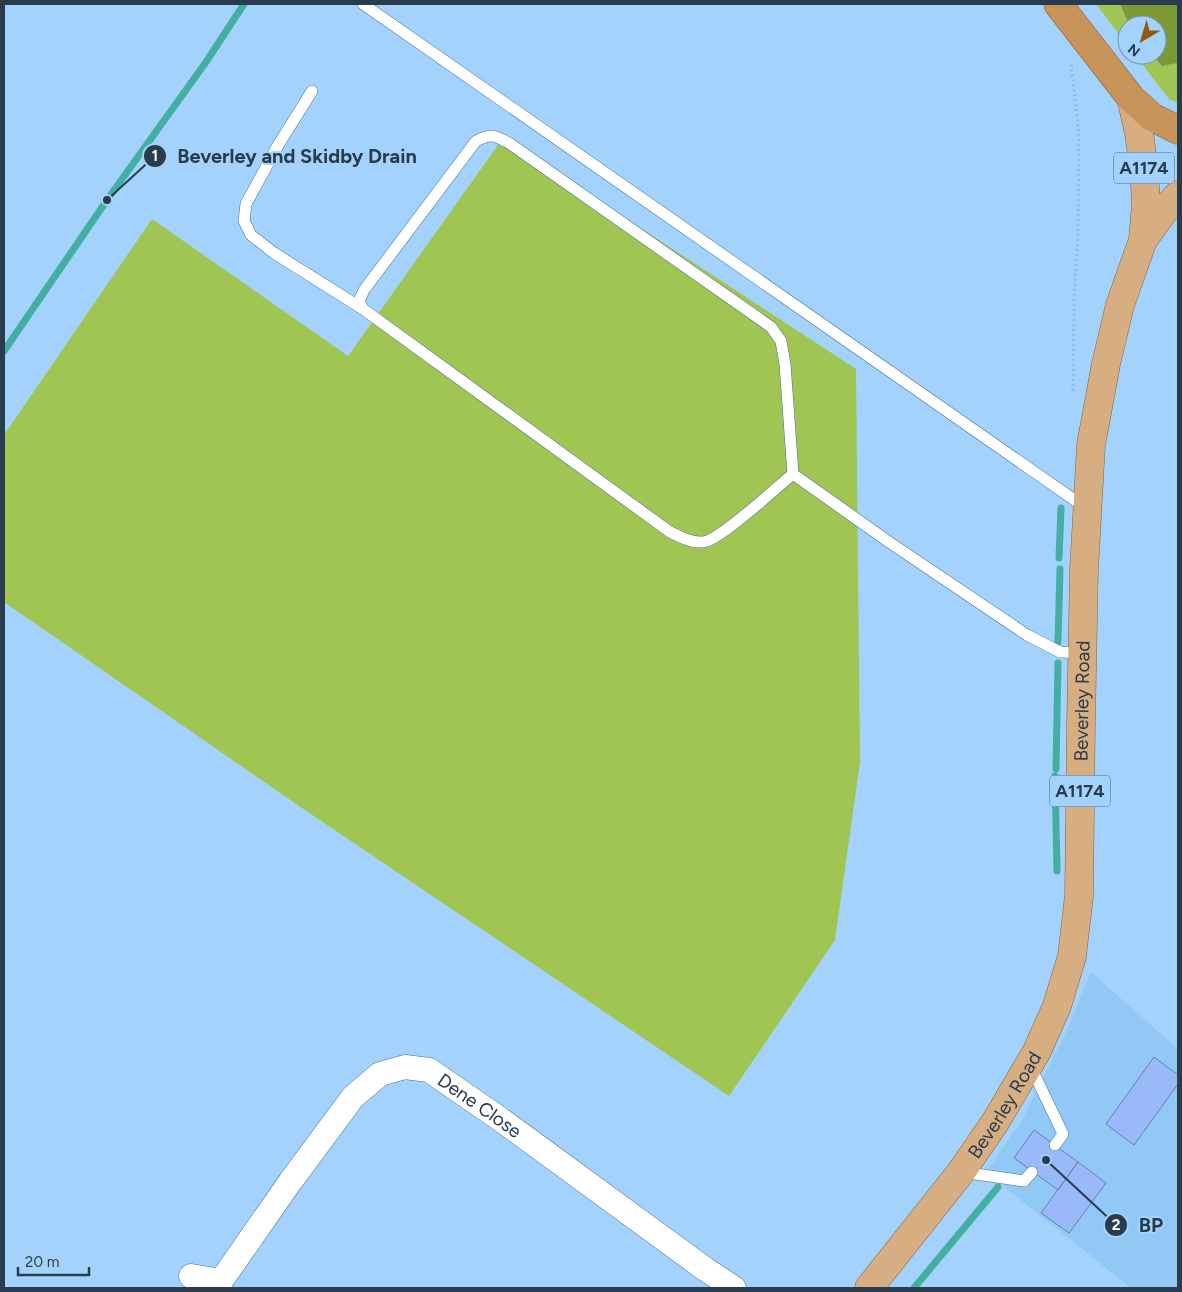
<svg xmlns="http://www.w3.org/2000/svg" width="1182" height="1292" font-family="Figtree,sans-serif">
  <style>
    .built { fill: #92c8f6 }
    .green { fill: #a0c553 }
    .forest { fill: #7b9a36 }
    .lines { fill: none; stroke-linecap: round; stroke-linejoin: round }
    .stream { stroke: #43aea1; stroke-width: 7 }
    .building { fill: #9ab9f9; stroke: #697fae }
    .service-casing { stroke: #437095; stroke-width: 12 }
    .minor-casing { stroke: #437095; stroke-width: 25 }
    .primary-casing { stroke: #876339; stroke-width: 29 }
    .trunk-casing { stroke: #876339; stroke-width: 29 }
    .path { stroke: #7ea6c7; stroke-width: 3; stroke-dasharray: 1 4; stroke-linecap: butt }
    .service { stroke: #fff; stroke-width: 11 }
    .minor { stroke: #fff; stroke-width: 24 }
    .primary { stroke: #d6ae82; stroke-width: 28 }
    .trunk { stroke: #c89358; stroke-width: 28 }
    .labels { text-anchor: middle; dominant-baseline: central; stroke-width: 4; stroke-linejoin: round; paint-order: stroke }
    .shield { fill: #a3d3fc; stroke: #4e6982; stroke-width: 1 }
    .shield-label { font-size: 18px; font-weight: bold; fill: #293c4d }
    .street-label { font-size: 19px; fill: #293c4d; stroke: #a3d3fc }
    .leader { fill: none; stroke: #293c4d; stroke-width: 2 }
    .callout-dot { fill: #293c4d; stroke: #a3d3fc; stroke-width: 2 }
    .mark-label { font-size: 15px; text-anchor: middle; font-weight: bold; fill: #fff }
    .callout-label { font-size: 20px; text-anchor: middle; font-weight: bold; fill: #293c4d; stroke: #a3d3fc; stroke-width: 4; stroke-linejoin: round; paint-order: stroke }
  </style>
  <rect width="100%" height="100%" fill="#a3d3fc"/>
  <path class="built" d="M1091 972 1178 1049V1288H1131L986 1172 1021 1122 1068 1028Z"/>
  <path class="green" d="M1096 4H1120L1129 25H1127V45Z
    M1135 55H1152L1162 66 1178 63V103L1169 99Z
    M503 138 856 369 860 762 835 940 729 1096 299 806 4 602V435L152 219 348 356Z"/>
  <path class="forest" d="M1120 4H1178V63L1162 66 1152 55H1157V25H1129Z"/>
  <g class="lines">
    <path class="stream" d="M4 351 107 200 206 62 244 4
      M1059 558 1061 508
      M1058 642 1060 569
      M1056 769 1058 663
      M1055 776 1057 871
      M914 1288 998 1187"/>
  </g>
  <path class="building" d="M1154 1057 1178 1075V1084L1134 1145 1106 1124Z
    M1034 1130 1078 1162 1058 1190 1014 1158Z
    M1078 1162 1106 1183 1069 1233 1041 1213Z"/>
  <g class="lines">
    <defs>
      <path id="service" d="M363 4 1086 508
        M312 91 277 147 246 204 244 221 251 235 274 253 363 309
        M793 474 785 364 781 341 771 327 509 143C494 135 491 133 476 141L364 290 359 301 363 309 670 532C680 537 692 543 703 542 719 541 777 487 793 474L889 542 1027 635 1060 652 1082 653
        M1030 1065 1063 1134 1055 1145
        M962 1172 1024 1181 1032 1172"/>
      <g id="minor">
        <path d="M191 1276 221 1281"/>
        <path id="s1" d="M221 1281 290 1182 353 1097 380 1074 405 1067 429 1070 500 1119 705 1269 734 1288"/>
      </g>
      <g id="primary">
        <path d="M1143 240 1167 207 1178 195"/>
        <path id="s2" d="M869 1288 961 1172 996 1121 1037 1051 1057 1006 1072 956 1079 896 1081 723 1084 570 1091 445 1106 364 1120 305 1143 240 1146 204 1144 169 1139 133 1131 98"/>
      </g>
      <path id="trunk" d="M1058 4 1131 98 1152 117 1178 130"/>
    </defs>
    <use href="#service" class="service-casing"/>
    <use href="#minor" class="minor-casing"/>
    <use href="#primary" class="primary-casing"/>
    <use href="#trunk" class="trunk-casing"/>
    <path class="path" d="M1071 65 1079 132 1078 237 1074 301 1073 393"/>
    <use href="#service" class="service"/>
    <use href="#minor" class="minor"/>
    <use href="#primary" class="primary"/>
    <use href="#trunk" class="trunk"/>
  </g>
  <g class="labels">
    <g class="shield">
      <rect x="1114" y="152.5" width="60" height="31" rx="4"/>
      <rect x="1050" y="775.5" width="60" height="31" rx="4"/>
    </g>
    <g class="shield-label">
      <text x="1144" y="168">A1174</text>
      <text x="1080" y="791">A1174</text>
    </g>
    <g class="street-label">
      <text stroke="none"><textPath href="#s2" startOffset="648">Beverley Road</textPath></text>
      <text stroke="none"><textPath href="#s2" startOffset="228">Beverley Road</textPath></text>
      <text stroke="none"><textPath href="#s1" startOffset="374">Dene Close</textPath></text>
    </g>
  </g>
  <path class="leader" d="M107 200L155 156M1046 1160L1116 1225"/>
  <g class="callout-dot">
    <circle cx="107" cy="200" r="5"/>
    <circle cx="1046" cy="1160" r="5"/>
    <circle cx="155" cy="156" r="12"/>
    <circle cx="1116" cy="1225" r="12"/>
  </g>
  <g class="mark-label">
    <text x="155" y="161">1</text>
    <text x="1116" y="1230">2</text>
  </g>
  <g class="callout-label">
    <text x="297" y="163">Beverley and Skidby Drain</text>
    <text x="1151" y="1232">BP</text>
  </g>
  <rect width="1182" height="1292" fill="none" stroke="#293c4d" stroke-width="10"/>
  <g transform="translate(1142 40) rotate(218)"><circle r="24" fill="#a3d3fc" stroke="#7297b6"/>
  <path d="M0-4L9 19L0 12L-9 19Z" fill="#925914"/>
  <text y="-8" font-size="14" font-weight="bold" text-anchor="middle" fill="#293c4d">N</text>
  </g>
  <path d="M18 1267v8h71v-8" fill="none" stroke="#293c4d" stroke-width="2.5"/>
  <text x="25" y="1267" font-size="15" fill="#293c4d" stroke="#a3d3fc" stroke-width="4" paint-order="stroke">20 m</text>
</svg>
